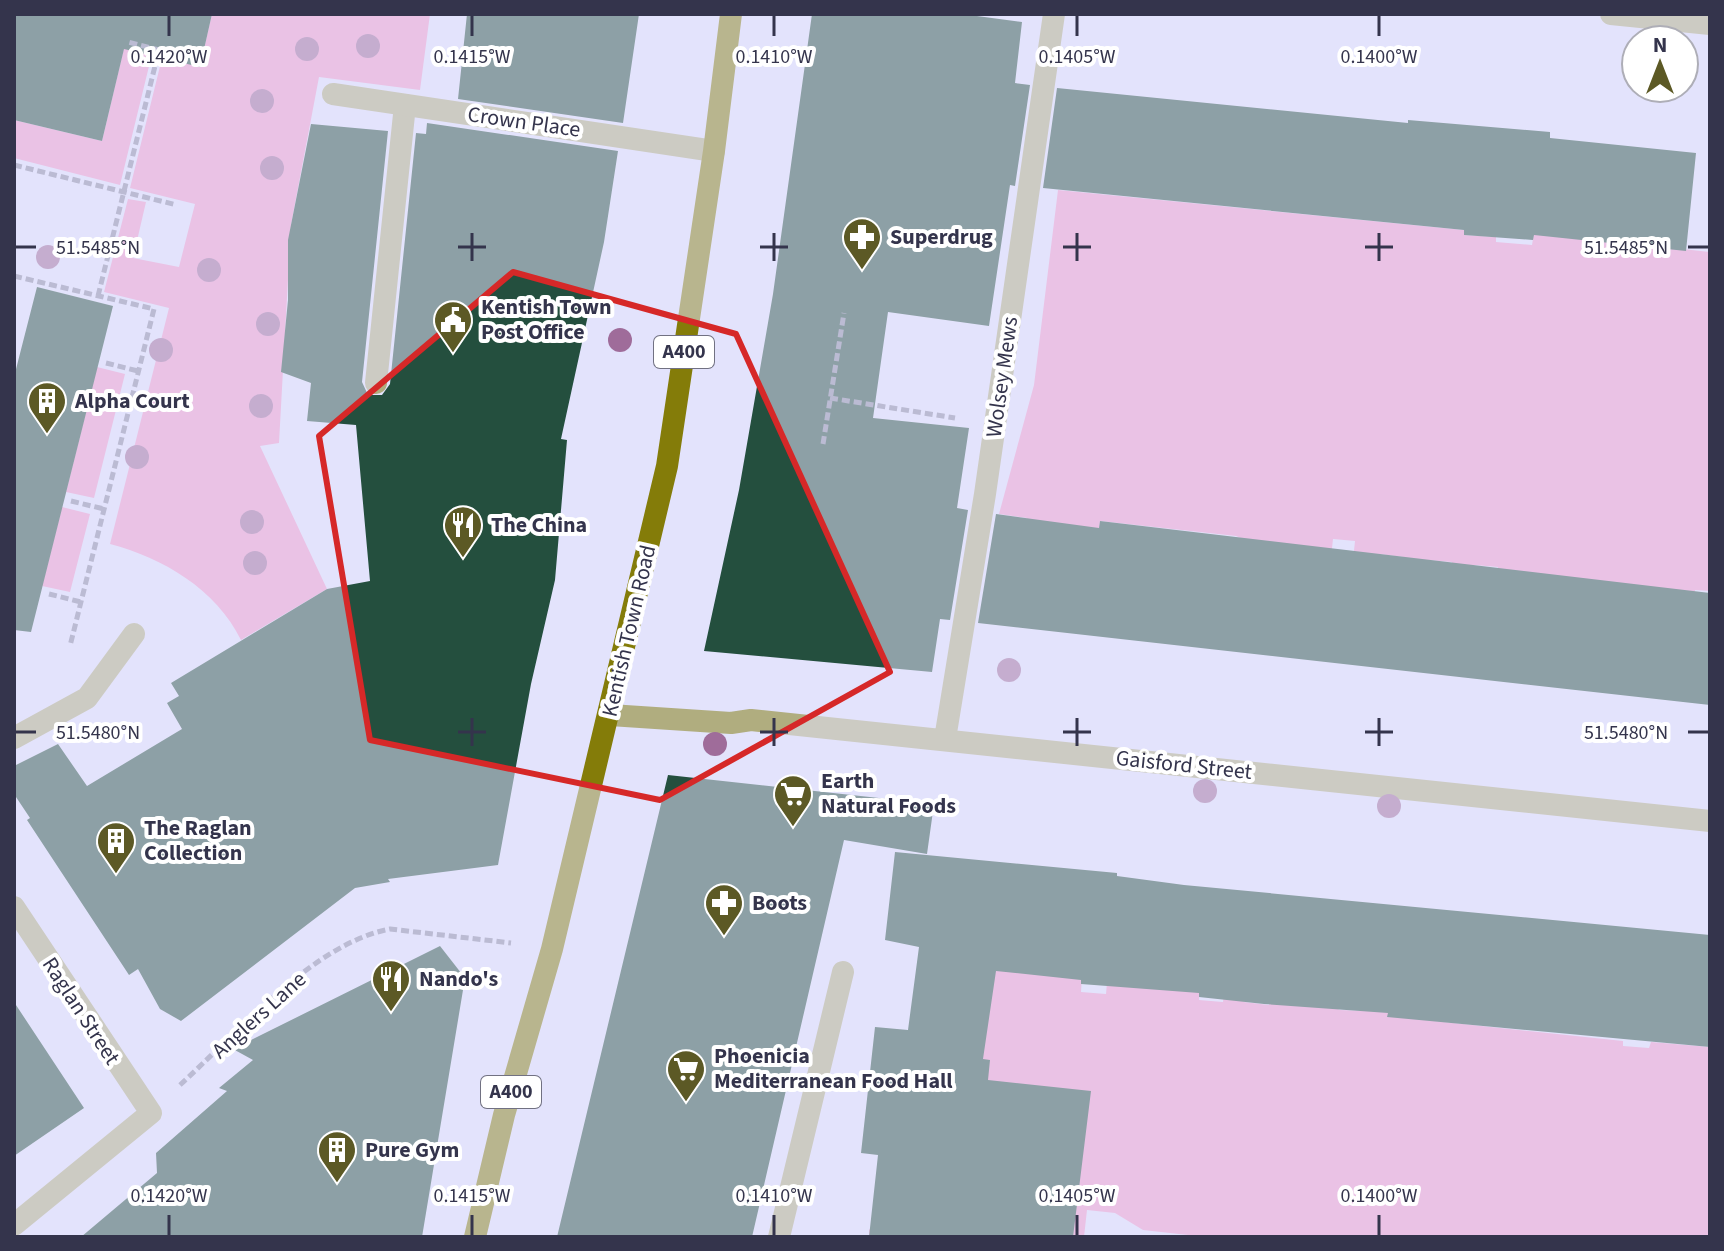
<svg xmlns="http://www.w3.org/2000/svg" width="1724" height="1251" font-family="'Source Sans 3',sans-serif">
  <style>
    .green { fill: #f19acb }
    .building { fill: #244f3e }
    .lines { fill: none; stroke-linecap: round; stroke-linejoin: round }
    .path { stroke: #8989a2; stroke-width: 5; stroke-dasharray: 8 4; stroke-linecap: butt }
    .service { stroke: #b0ad7f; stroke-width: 22 }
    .minor { stroke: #b0ad7f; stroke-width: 22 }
    .primary { stroke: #847c09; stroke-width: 22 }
    .tree { fill: #9f6c9a }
    .marked { fill: none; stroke: #d62828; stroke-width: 6; stroke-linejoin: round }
    .ticks { fill: none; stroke: #34344c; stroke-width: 3 }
    .labels { text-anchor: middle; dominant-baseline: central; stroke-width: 8; stroke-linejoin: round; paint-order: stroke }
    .shield { fill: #fff; stroke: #717182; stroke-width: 2 }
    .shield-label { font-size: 20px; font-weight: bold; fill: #34344c }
    .street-label { font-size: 22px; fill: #34344c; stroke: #fff }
    .poi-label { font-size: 22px; font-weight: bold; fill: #34344c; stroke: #fff; text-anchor: start }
    .ticks-label { font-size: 20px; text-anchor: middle; fill: #34344c; stroke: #fff; stroke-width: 8; stroke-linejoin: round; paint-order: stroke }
  </style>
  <rect width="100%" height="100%" fill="#e3e3fc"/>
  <path class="green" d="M212 14H430L420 90 319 77 291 225 279 443 260 446 327 589 241 640C216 589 163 558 110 544L169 308 104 292 128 199 146 202 133 258 179 267 195 204 130 188 162 58 200 66Z
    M124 48 152 54 120 185 14 158V120L102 141Z
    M1058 190 1464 230V235L1496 237V242L1532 245 1534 233 1710 252V591L1695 590 1692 616 1496 594 1498 567 1475 565 1449 588 1452 562 1427 560 1401 583 1403 557 1379 554 1351 579 1355 541 1333 539 1329 576 1236 536 1100 521 1097 552 1024 543 1027 518 999 514 1034 385Z
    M97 367 125 374 94 498 66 492Z
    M62 507 90 514 70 592 42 586Z
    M918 957 996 971 1083 960 1081 992 1106 994 1109 960 1201 970 1199 1000 1223 1002 1226 973 1244 1002 1269 1005 1272 979 1340 1010 1365 1011 1368 987 1390 989 1388 1016 1623 1041V1046L1649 1048 1651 1042 1710 1047V1237H1206L1143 1230 1115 1213 1087 1210 1084 1237 927 1219 869 1237V1230L896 1201 954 1076 920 995Z"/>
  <path class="building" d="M14 14H212L200 67 124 49 102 141 14 120Z
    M467 14H639L623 123 458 99Z
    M812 14H962L1022 22 1015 83 1030 85 1015 186 1010 185 989 326 888 312 873 418 969 428 957 508 968 510 950 620 940 619 932 672 704 651 739 490 773 294Z
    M1057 88 1408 123V120L1550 132V138L1696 153 1686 251 1534 235 1533 240 1464 235V230L1043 188Z
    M427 123 618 151 604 242 561 439 567 440 555 580 531 684 498 865 388 879 390 882 355 888 181 1021 160 1009 138 969 129 975 27 820 30 818 14 794V766L58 744 87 786 182 729 167 703 179 696 171 683 327 589 370 581 356 425 307 421 311 383 281 372 288 300V240L311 124 388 131 362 382 368 395H382L390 384 416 133 426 134Z
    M37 287 113 306 31 632 14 630V377Z
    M996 514 1099 528 1100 521 1710 593V705L978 623Z
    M668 775 934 804 927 854 844 840 752 1237H557Z
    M895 852 1117 873V876L1184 885 1710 935V1047L1387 1017 1388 1013 1264 1004 1199 997V993L1081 984V980L996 971 983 1059 990 1060 988 1080 1091 1091 1073 1237H869L878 1155 861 1153 875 1027 908 1030 919 947 885 940Z
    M440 946 465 978 422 1237H81L157 1173 156 1153 227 1091 219 1088 253 1060 233 1049Z
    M14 1002 84 1108 14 1156Z"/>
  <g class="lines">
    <path class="path" d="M14 165 177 205
      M14 276 154 309 70 646
      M98 296 159 50 128 42
      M106 363 138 371
      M830 398 955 418
      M823 444 844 313
      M71 501 104 509
      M49 594 81 602
      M180 1085C236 1034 314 943 390 929L511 943"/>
    <path class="service" d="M376 383 405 105
      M14 738 87 698 134 634
      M779 1237 843 972"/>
    <path class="minor" d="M1611 14 1710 24
      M333 94 714 151
      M610 715 731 723 751 720 1710 821
      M945 739 985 494 1054 14
      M14 907 151 1113 14 1225"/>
    <path class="primary" d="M475 1237 504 1115 552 949 667 466 714 151 731 14"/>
  </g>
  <g class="tree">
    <circle cx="368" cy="46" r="12"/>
    <circle cx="307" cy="49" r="12"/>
    <circle cx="262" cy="101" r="12"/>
    <circle cx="272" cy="168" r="12"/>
    <circle cx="48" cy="257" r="12"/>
    <circle cx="209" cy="270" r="12"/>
    <circle cx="268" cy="324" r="12"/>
    <circle cx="620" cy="340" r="12"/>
    <circle cx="161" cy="350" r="12"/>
    <circle cx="261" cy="406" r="12"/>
    <circle cx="137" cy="457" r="12"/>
    <circle cx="252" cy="522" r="12"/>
    <circle cx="255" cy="563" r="12"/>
    <circle cx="1009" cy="670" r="12"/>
    <circle cx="715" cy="744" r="12"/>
    <circle cx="1205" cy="791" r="12"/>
    <circle cx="1389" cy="806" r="12"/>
  </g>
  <path d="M0 0H1724V1251H0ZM513 272 736 334 890 672 660 800 370 740 319 436Z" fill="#e3e3fc" fill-opacity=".55" fill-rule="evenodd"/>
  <path class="marked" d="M513 272 736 334 890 672 660 800 370 740 319 436Z"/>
  <path class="ticks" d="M169 16V36M472 16V36M774 16V36M1077 16V36M1379 16V36M472 233V261M774 233V261M1077 233V261M1379 233V261M16 247H36M458 247H486M760 247H788M1063 247H1091M1365 247H1393M1688 247H1708M472 718V746M774 718V746M1077 718V746M1379 718V746M16 732H36M458 732H486M760 732H788M1063 732H1091M1365 732H1393M1688 732H1708M169 1215V1235M472 1215V1235M774 1215V1235M1077 1215V1235M1379 1215V1235"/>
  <defs>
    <symbol id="pharmacy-pin" viewBox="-11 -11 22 30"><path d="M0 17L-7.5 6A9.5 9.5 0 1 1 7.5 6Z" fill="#5c5925" stroke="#fff"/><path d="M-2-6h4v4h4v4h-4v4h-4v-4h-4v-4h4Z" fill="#fff"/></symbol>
    <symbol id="civic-pin" viewBox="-11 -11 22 30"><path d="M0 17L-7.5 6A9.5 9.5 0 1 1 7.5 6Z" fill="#5c5925" stroke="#fff"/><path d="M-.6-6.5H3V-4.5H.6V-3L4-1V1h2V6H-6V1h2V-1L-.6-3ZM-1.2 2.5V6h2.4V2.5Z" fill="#fff"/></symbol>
    <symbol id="building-pin" viewBox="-11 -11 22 30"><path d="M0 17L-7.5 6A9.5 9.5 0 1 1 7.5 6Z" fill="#5c5925" stroke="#fff"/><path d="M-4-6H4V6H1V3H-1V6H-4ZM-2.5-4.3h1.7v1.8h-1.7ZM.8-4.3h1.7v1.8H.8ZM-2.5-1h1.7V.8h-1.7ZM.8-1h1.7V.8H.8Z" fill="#fff"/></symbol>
    <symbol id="restaurant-pin" viewBox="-11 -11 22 30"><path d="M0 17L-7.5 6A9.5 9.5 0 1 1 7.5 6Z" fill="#5c5925" stroke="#fff"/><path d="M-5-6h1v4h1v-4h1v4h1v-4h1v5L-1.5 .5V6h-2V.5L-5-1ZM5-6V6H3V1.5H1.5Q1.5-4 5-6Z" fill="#fff"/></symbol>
    <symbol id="supermarket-pin" viewBox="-11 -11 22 30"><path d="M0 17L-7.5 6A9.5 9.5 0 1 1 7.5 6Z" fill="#5c5925" stroke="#fff"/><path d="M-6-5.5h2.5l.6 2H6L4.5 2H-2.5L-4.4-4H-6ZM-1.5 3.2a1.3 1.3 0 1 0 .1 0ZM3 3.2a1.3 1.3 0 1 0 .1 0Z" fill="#fff"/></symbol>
  </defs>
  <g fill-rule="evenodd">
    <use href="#pharmacy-pin" x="840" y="215" width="44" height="60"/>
    <use href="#civic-pin" x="431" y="298" width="44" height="60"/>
    <use href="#building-pin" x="25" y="379" width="44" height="60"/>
    <use href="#restaurant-pin" x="441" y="503" width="44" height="60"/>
    <use href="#supermarket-pin" x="771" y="772" width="44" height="60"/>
    <use href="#building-pin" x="94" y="819" width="44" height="60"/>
    <use href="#pharmacy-pin" x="702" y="881" width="44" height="60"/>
    <use href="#restaurant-pin" x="369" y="957" width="44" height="60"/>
    <use href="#supermarket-pin" x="664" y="1047" width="44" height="60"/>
    <use href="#building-pin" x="315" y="1128" width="44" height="60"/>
  </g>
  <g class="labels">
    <g class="shield">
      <rect x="654" y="336" width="60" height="32" rx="6"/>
      <rect x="481" y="1076" width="60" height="32" rx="6"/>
    </g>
    <g class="shield-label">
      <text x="684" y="352">A400</text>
      <text x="511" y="1092">A400</text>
    </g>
    <g class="street-label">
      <text transform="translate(524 122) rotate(8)">Crown Place</text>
      <text transform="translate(1002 377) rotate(-82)">Wolsey Mews</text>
      <text transform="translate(629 631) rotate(-77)">Kentish Town Road</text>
      <text transform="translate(1184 765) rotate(6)">Gaisford Street</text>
      <text transform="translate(81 1011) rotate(57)">Raglan Street</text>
      <text transform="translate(259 1015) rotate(-42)">Anglers Lane</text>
    </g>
    <g class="poi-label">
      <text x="890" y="237">Superdrug</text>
      <text x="481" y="307">Kentish Town<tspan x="481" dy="25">Post Office</tspan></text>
      <text x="75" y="401">Alpha Court</text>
      <text x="491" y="525">The China</text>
      <text x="821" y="781">Earth<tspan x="821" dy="25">Natural Foods</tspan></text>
      <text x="144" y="828">The Raglan<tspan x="144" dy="25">Collection</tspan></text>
      <text x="752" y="903">Boots</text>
      <text x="419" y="979">Nando's</text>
      <text x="714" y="1056">Phoenicia<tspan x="714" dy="25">Mediterranean Food Hall</tspan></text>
      <text x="365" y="1150">Pure Gym</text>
    </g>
  </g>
  <g class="ticks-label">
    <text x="169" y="63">0.1420°W</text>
    <text x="472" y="63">0.1415°W</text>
    <text x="774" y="63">0.1410°W</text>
    <text x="1077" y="63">0.1405°W</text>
    <text x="1379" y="63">0.1400°W</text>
    <text x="98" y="254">51.5485°N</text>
    <text x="1626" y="254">51.5485°N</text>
    <text x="98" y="739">51.5480°N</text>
    <text x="1626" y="739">51.5480°N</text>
    <text x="169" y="1202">0.1420°W</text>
    <text x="472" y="1202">0.1415°W</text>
    <text x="774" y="1202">0.1410°W</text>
    <text x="1077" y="1202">0.1405°W</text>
    <text x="1379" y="1202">0.1400°W</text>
  </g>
  <rect width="1724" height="1251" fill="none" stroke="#34344c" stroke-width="32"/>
  <g transform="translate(1660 64)"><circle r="38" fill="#ffffff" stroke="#aeaeb7" stroke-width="2"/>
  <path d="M0-6L14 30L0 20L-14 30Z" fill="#5c5925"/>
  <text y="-12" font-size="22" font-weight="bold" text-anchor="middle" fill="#34344c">N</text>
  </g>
</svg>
